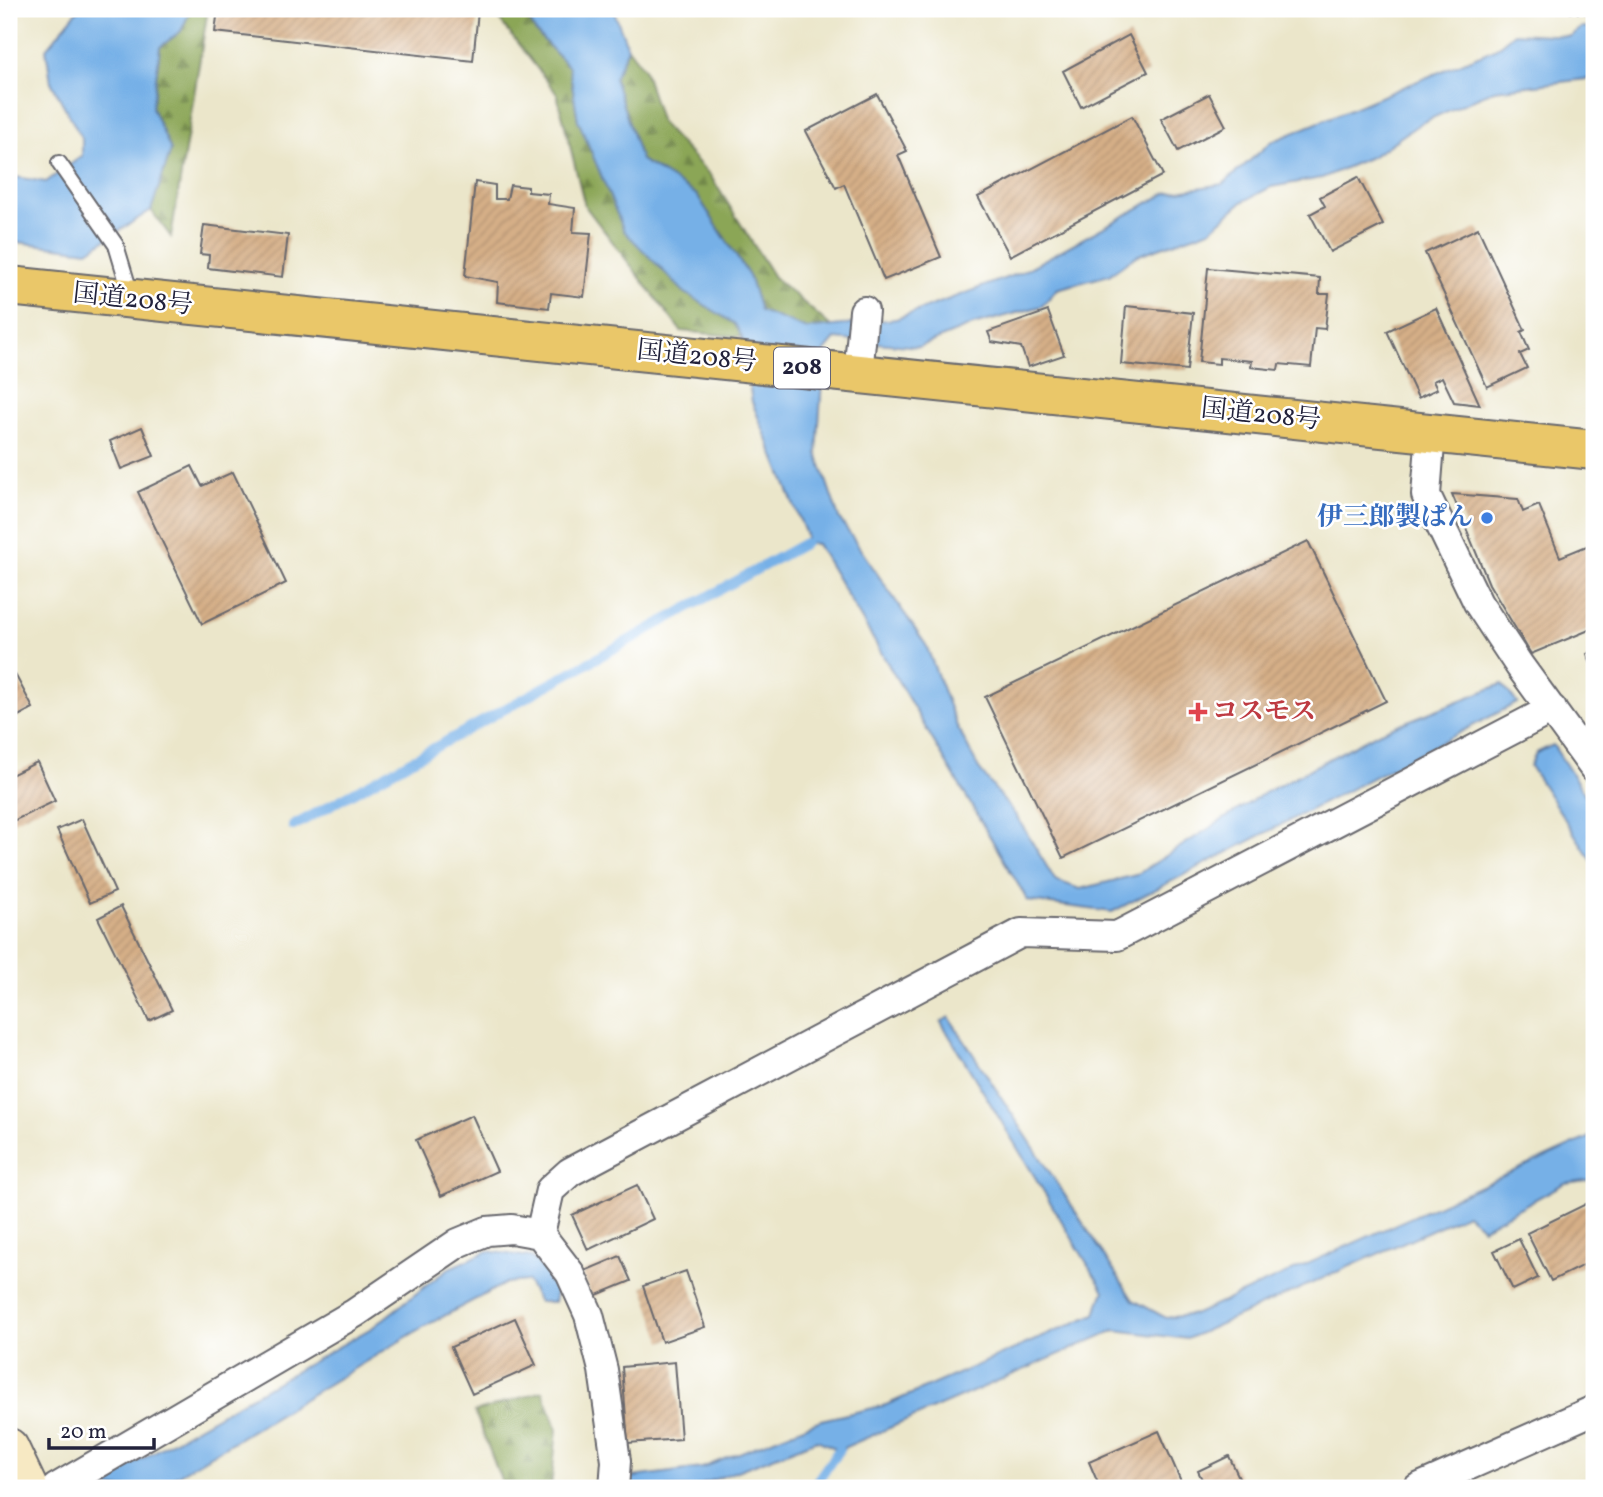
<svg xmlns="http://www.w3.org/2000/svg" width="1603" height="1497" font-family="Vollkorn,'Noto Serif JP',serif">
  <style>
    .forest { fill: url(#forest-firs); stroke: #566449; stroke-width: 2 }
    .water { fill: #76b0e7; stroke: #4c6991; stroke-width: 2 }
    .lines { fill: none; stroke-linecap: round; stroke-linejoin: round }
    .stream { stroke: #76b0e7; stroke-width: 10 }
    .building { fill: url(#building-hatch) }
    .lane-casing { stroke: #68676d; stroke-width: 18 }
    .street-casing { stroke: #68676d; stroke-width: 32 }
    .secondary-casing { stroke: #68676d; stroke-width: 42 }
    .highway-casing { stroke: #68676d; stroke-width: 42 }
    .path { stroke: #68676d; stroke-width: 4.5; stroke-dasharray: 2 5; stroke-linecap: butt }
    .lane { stroke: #fff; stroke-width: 14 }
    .street { stroke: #fff; stroke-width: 28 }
    .secondary { stroke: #f7e9c3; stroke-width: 38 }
    .highway { stroke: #eac769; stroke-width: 38 }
    .shop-dot { fill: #3f7fe0; stroke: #fff; stroke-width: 2.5 }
    .health-dot { fill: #e0444e; stroke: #fff; stroke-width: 2.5 }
    .labels { text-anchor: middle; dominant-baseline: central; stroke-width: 5; stroke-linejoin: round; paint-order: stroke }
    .shield { fill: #fff; stroke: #646476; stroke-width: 2 }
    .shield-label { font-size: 24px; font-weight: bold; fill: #22223b }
    .street-label { font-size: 26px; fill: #22223b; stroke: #fff }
    .shop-label { font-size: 26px; font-weight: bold; fill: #366cbe; stroke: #fff; text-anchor: end }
    .health-label { font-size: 26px; font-weight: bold; fill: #be3a42; stroke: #fff; text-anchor: start }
  </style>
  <defs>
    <pattern id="forest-firs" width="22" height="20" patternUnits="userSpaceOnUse" patternTransform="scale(1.75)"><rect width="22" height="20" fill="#8ba657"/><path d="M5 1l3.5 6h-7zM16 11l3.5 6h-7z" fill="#718749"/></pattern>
    <pattern id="building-hatch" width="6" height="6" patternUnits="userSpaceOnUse" patternTransform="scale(1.75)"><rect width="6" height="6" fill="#d5af87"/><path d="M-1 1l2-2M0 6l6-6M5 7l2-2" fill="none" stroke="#b79675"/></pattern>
  </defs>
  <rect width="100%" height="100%" fill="#fff"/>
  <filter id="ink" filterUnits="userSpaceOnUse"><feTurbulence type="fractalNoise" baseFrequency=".0143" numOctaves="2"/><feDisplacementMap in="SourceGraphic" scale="14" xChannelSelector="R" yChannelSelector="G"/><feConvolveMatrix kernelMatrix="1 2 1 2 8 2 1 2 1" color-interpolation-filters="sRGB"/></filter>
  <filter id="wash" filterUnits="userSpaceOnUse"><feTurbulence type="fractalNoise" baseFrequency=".00686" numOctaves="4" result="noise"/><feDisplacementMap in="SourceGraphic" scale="28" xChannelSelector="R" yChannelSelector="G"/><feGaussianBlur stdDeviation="1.57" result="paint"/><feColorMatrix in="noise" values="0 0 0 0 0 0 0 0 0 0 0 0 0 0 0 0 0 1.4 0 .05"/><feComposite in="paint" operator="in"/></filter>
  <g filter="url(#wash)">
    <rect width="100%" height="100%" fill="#ebe6ca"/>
    <path class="forest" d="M191 9H208L171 237 151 210 171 150 152 108 160 47 181 31Z
      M491 9H524L535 31 569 67 578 120 684 292 735 324 742 337 681 331 585 206 557 94Z
      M628 48 644 69 661 123 710 175 774 277 833 328 807 329 760 311 749 276 697 195 641 160 614 78Z
      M543 1391 557 1429 551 1488H504L475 1412Z"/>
    <path class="water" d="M79 9H191L181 31 160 47 152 108 171 150 151 210 88 251 9 241V176L46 182 82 156V139L51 82 46 49Z
      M524 9H613L628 48 614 78 641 160 697 195 749 276 760 311 807 329 896 319 1022 272 1166 193 1223 184 1271 142 1495 49 1514 33 1570 36 1582 27 1594 28V78L1494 90 1421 123 1373 156 1322 178 1271 187 1242 202 1210 230 1136 256 1109 275 1057 289 1042 306 973 325 919 347 835 339 824 352 817 453 839 518 926 645 956 724 979 769 1017 817 1055 880 1080 889 1136 875 1266 792 1380 732 1502 684 1517 703 1112 912 1028 901 817 544 805 543 806 535 752 402 742 337 735 324 684 292 624 231 578 120 569 67 535 31Z
      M1553 745 1594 808V864L1530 766 1536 753Z
      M949 1017 1133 1300 1166 1318 1196 1314 1594 1135V1179L1565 1183 1483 1228 1467 1214 1187 1339 1115 1330 839 1450 817 1440 693 1488H626L625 1478 702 1468 821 1420 886 1405 1095 1314 1104 1291 941 1022Z
      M488 1251 531 1257 558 1283 554 1302H539L527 1281 506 1283 425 1326 156 1488H91L373 1327 449 1268Z"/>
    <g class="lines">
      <path class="stream" d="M293 826 805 543
        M812 1488 839 1450"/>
    </g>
    <g id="blocks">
      <path class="building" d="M218 9H477L478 11 473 61 215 32Z
        M1129 35 1148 72 1081 107 1063 71Z
        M877 94 907 151 898 155 941 257 884 280 844 184 836 188 806 131Z
        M1209 94 1226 126 1178 151 1161 119Z
        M1132 116 1163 175 1010 256 978 197Z
        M1358 177 1383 225 1330 252 1310 214 1325 206 1320 197Z
        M475 182 495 185V199H507L510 185 528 187V192L549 194 548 204 575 208 573 232 591 233 584 297 551 293 549 308 497 302 498 282 465 276Z
        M204 225 288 235 283 277 208 268 209 255 200 254Z
        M1478 228 1525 330 1521 332 1529 350 1520 354 1527 368 1487 387 1425 253Z
        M1208 268 1320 278 1319 294H1329L1325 329 1315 328 1311 367 1279 364 1278 370 1251 367 1252 361 1219 358V364L1199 362Z
        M1126 306 1193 313 1187 370 1121 364Z
        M1436 308 1480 405 1454 402 1442 377 1433 381 1437 389 1418 398 1387 331Z
        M1048 311 1064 355 1028 367 1021 347 992 342 988 332Z
        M142 427 154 456 121 469 110 441Z
        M192 466 202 486 233 472 286 583 202 624 138 492Z
        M1452 494 1518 499 1523 512 1539 505 1560 557 1594 543V628L1531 654 1489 584Z
        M1308 541 1386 701 1063 858 985 697Z
        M1594 650V672L1587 654Z
        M9 663 33 708 9 721Z
        M37 762 55 801 9 823V776Z
        M82 819 115 892 90 903 57 830Z
        M121 906 172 1010 149 1021 98 918Z
        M472 1115 497 1171 441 1196 416 1140Z
        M637 1185 653 1219 588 1250 572 1215Z
        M1594 1200V1260L1551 1281 1527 1233Z
        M1519 1239 1538 1278 1513 1290 1494 1251Z
        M620 1256 631 1281 592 1297 582 1272Z
        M686 1271 705 1327 662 1342 643 1286Z
        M515 1318 536 1365 472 1394 451 1347Z
        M675 1362 681 1439 628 1443 622 1367Z
        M1159 1431 1184 1488H1100L1089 1462Z
        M1229 1456 1244 1488H1206L1198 1471Z"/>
    </g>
  </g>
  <g filter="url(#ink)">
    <use href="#blocks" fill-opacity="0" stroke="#68676d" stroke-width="2"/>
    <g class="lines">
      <defs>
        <path id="lane" d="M59 163 116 245 131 295"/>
        <path id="street" d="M858 374 864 311
          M1431 432 1426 495 1478 603 1519 665 1594 768
          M540 1234 550 1190 570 1172 1021 933 1117 936 1552 709
          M56 1488 355 1313 458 1243 487 1231 512 1229 540 1234 570 1273 589 1315 603 1370 616 1461 614 1488
          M1418 1488 1594 1410"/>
        <path id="secondary" d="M9 1448 28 1488"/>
        <path id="highway" d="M9 286 1594 450"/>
      </defs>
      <use href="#lane" class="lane-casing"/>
      <use href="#street" class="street-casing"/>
      <use href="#secondary" class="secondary-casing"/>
      <use href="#highway" class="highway-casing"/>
      <path class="path" d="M1542 9 1594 13"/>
      <use href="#lane" class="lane"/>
      <use href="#street" class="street"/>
      <use href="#secondary" class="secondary"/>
      <use href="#highway" class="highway"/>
    </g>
  </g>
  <circle class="shop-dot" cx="1487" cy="518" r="7"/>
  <path class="health-dot" d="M1194.5 701.5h7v7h7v7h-7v7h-7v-7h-7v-7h7z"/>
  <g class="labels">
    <rect class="shield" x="774" y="347.5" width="56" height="41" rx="5"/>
    <g class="shield-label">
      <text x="802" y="368">208</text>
    </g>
    <g class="street-label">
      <text transform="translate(133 300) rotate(6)">国道208号</text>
      <text transform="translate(697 357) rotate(6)">国道208号</text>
      <text transform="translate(1261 415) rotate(6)">国道208号</text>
    </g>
    <g class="shop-label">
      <text x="1473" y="518">伊三郎製ぱん</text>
    </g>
    <g class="health-label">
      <text x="1212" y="712">コスモス</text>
    </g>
  </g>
  <rect width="1603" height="1497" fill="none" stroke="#fff" stroke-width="35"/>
  <path d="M49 1438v10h105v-10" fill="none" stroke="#22223b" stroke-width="3.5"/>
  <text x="60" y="1438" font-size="21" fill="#22223b" stroke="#ffffff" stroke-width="5" paint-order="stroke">20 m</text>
</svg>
